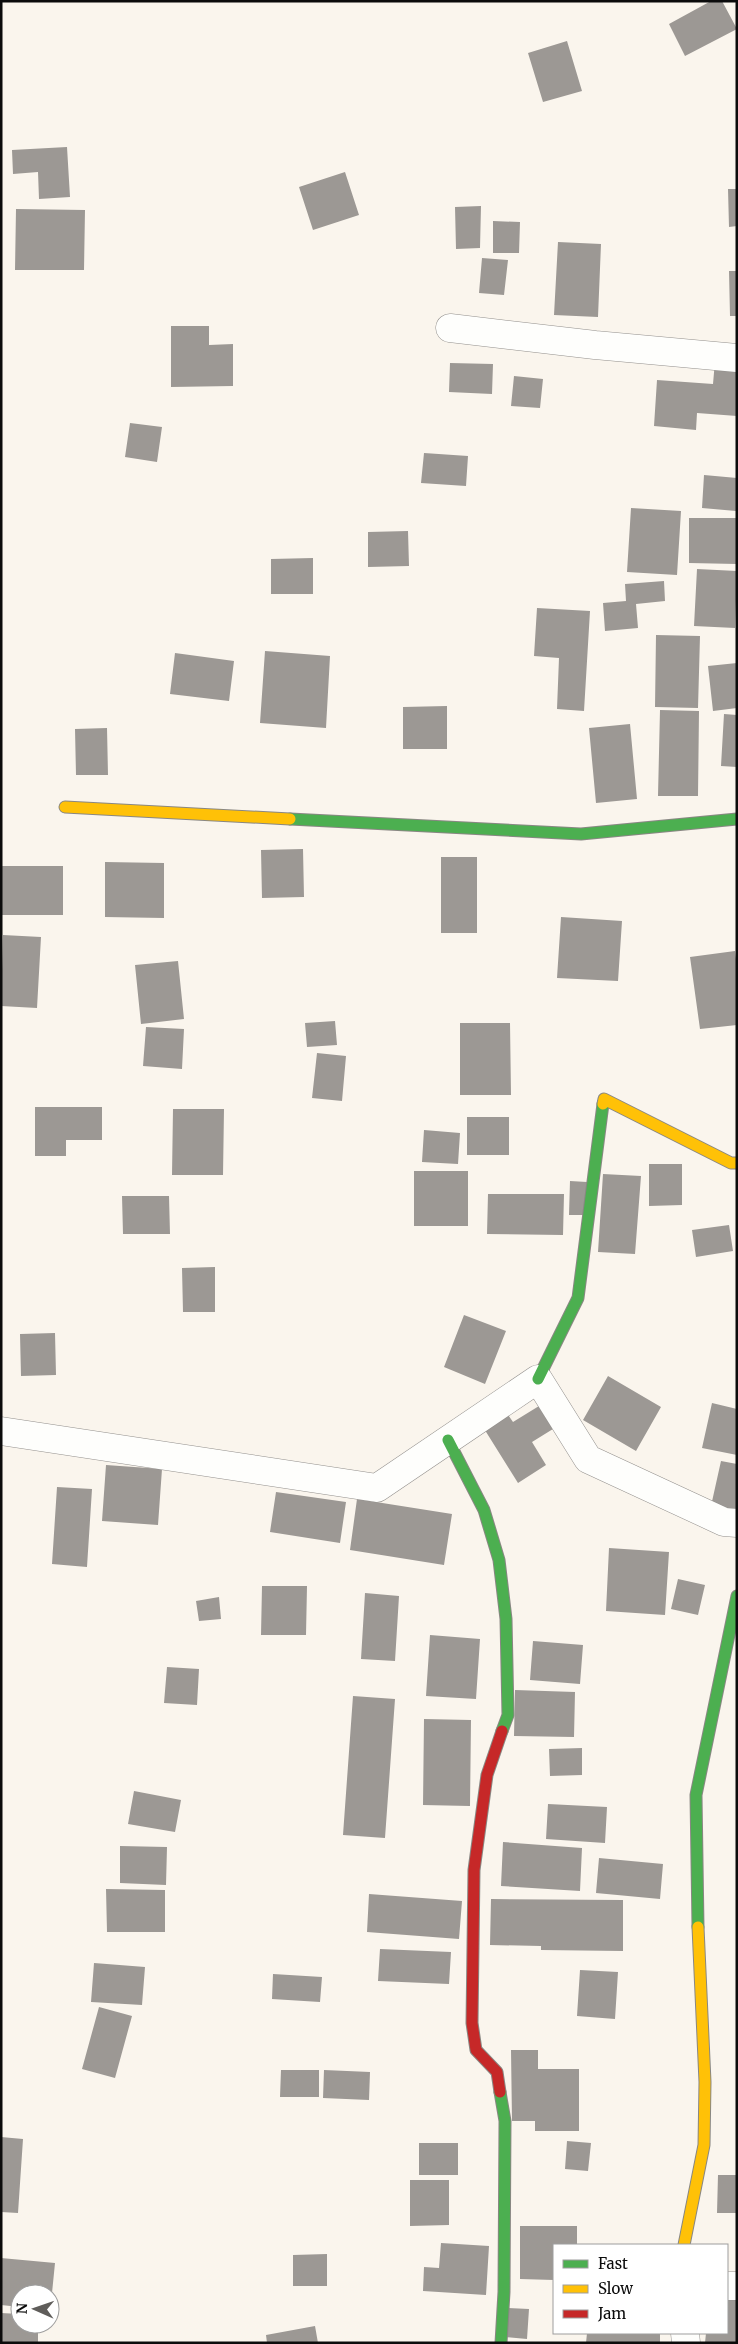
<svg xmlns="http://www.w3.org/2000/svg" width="738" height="2344" font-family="Merriweather,serif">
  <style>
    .building { fill: #9c9894 }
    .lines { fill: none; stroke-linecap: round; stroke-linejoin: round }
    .street-casing { stroke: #93908d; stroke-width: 29 }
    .fast-casing { stroke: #898783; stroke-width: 13 }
    .slow-casing { stroke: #898783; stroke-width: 13 }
    .jam-casing { stroke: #898783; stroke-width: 13 }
    .street { stroke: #fefefc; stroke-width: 28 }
    .fast { stroke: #4caf50; stroke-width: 11 }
    .slow { stroke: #ffc107; stroke-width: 11 }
    .jam { stroke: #c62828; stroke-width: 11 }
  </style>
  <rect width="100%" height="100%" fill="#faf5ed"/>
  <path class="building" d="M711 1H722L737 29 685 56 669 24Z
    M567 41 582 91 543 102 528 53Z
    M67 147 70 197 39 199 38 172 13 174 12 150Z
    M345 172 359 215 313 230 299 187Z
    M728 189H737V226L729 227Z
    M481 206 480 248 456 249 455 207Z
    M16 209 85 210 84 270H15Z
    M493 221 520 222 519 253H493Z
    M558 242 601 244 598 317 554 315Z
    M482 258 508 260 504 295 479 293Z
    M729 271H737V316H730Z
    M171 326H209V345L233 344V386L171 387Z
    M715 361 737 362V416L697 413 696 430 654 426 657 380 713 384Z
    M450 363 493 364 492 394 449 392Z
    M514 376 543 379 540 408 511 406Z
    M130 423 162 427 157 462 125 457Z
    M424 453 468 456 466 486 421 483Z
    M704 475 737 478 736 511 702 508Z
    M631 508 681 511 677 575 627 572Z
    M689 518H737V564L689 563Z
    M408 531 409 566 368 567V532Z
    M313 558V594H271V559Z
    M697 569 737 571 735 628 694 626Z
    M664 581 665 601 636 604 638 628 605 631 603 603 626 601 625 584Z
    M537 608 590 611 584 711 557 709 559 658 534 656Z
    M656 635 700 636 698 708 655 707Z
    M265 651 330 656 326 728 260 723Z
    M175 653 234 661 229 701 170 694Z
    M737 663V708L713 711 708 666Z
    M447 706V749H403V707Z
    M660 710 699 711 698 796H658Z
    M724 714 737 715V767L721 766Z
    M630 724 637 799 596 803 589 728Z
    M107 728 108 775H76L75 729Z
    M303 849 304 897 262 898 261 850Z
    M441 857H477V933H441Z
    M105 862 164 863V918L105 917Z
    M1 866H63V915H1Z
    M561 917 622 921 618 981 557 978Z
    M3 935 41 937 37 1008 1 1006Z
    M735 951 737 967V1025L700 1029 690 957Z
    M178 961 184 1019 141 1024 135 965Z
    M335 1021 337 1045 307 1047 305 1023Z
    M460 1023H510L511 1095H460Z
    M146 1027 184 1029 182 1069 143 1066Z
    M317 1053 346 1056 342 1101 312 1098Z
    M35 1107H102V1140H66V1156H35Z
    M173 1109H224L223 1175H172Z
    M467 1117H509V1155H467Z
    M424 1130 460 1133 458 1164 422 1162Z
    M649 1164H682V1205L649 1206Z
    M414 1171H468V1226H414Z
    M603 1174 641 1176 635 1254 598 1252Z
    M570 1181 587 1182 586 1215H569Z
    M488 1194H564L563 1235 487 1234Z
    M122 1196H169L170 1234H123Z
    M729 1225 733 1251 696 1257 692 1230Z
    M215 1267V1312H183L182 1268Z
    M464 1315 506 1331 485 1384 444 1367Z
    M55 1333 56 1375 21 1376 20 1334Z
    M608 1376 661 1407 636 1451 583 1420Z
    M712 1403 737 1409V1455L702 1448Z
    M539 1406 553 1429 532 1442 546 1465 518 1483 483 1427 506 1412 513 1422Z
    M721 1461 737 1464V1512L711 1506Z
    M106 1465 162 1469 158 1525 102 1521Z
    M57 1487 92 1489 87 1567 52 1564Z
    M276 1492 346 1502 340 1543 270 1532Z
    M357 1499 452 1514 444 1565 350 1550Z
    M609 1548 669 1552 665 1615 606 1611Z
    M678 1579 705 1585 698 1615 671 1609Z
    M262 1586H307L306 1635H261Z
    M365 1593 399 1596 395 1661 361 1659Z
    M219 1597 221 1619 199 1621 196 1601Z
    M430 1635 480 1639 476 1699 426 1696Z
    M533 1641 583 1645 580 1684 530 1680Z
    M167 1667 199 1669 197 1705 164 1703Z
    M515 1690 575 1692 574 1737 514 1736Z
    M353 1696 395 1699 385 1838 343 1835Z
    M424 1719 471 1720 470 1806 423 1805Z
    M582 1748V1775L550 1776 549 1749Z
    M134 1791 181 1800 175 1832 128 1824Z
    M548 1804 607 1807 605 1843 546 1839Z
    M503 1842 582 1848 580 1891 501 1886Z
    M120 1846 167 1847 166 1885 120 1883Z
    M599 1858 663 1864 660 1899 596 1893Z
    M106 1889 165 1890V1932H107Z
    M369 1894 462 1901 459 1939 367 1932Z
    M491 1899 623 1900V1951L541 1950V1946L490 1945Z
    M380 1949 451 1952 449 1984 378 1981Z
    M94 1963 145 1967 142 2005 91 2002Z
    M580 1970 618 1972 615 2019 577 2016Z
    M273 1974 322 1977 320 2002 272 1999Z
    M99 2007 132 2016 115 2078 82 2069Z
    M511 2050H538V2069H579V2131H535V2121H512Z
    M281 2070H319V2097H280Z
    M324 2070 370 2072 369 2100 323 2098Z
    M1 2137 23 2139 18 2213 1 2212Z
    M567 2141 591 2143 588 2171 565 2169Z
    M419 2143H458V2175H419Z
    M718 2175H737V2213H717Z
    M410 2180H449V2225L410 2226Z
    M520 2226H577V2245H554V2280L520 2279Z
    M441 2243 489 2246 486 2295 423 2291 424 2267 439 2268Z
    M327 2254V2286H293V2255Z
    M1 2258 55 2263 51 2303 50 2294H20V2307L1 2305Z
    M727 2291 737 2293V2343H705L706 2333H727Z
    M507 2308 529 2309 527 2339 505 2337Z
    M1 2313 20 2314V2324H38V2343H1Z
    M315 2326 318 2343H267L266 2335Z
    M587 2333H660V2343H586Z"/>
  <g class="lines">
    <defs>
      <path id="street" d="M450 328 595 345 737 358
        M1 1431 377 1488 538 1379 588 1459 724 1522 737 1523
        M727 2286H737
        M685 2333 686 2343"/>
      <path id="fast" d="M290 819 581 834 737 819
        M538 1379 578 1298 603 1104
        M448 1440 484 1510 499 1560 506 1619 508 1715 502 1731
        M698 1927 696 1795 737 1596
        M500 2092 505 2121 504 2292 501 2343"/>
      <path id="slow" d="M65 807 290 819
        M603 1104 604 1099 731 1163H737
        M684 2245 704 2145 705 2082 698 1927"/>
      <path id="jam" d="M500 2092 497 2072 476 2050 472 2023 474 1870 487 1775 502 1731"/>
    </defs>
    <use href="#street" class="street-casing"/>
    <use href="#fast" class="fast-casing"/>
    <use href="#slow" class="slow-casing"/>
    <use href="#jam" class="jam-casing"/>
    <use href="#street" class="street"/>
    <use href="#fast" class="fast"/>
    <use href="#slow" class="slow"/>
    <use href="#jam" class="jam"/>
  </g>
  <rect width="738" height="2344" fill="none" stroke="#0b0b0b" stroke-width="5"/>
  <rect x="553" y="2244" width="175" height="90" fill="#ffffff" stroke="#9d9d9d"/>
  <rect x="563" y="2260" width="25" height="8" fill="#4caf50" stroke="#9d9d9d"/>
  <text x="598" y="2269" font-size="15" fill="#0b0b0b">Fast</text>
  <rect x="563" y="2285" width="25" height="8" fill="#ffc107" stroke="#9d9d9d"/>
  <text x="598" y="2294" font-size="15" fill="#0b0b0b">Slow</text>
  <rect x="563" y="2310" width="25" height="8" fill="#c62828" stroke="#9d9d9d"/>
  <text x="598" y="2319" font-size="15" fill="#0b0b0b">Jam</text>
  <g transform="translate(35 2309) rotate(272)"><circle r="24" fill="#ffffff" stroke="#9d9d9d"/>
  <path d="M0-4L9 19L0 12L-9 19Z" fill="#5f5d5a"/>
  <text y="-8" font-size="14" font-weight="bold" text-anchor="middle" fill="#0b0b0b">N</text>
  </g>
</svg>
